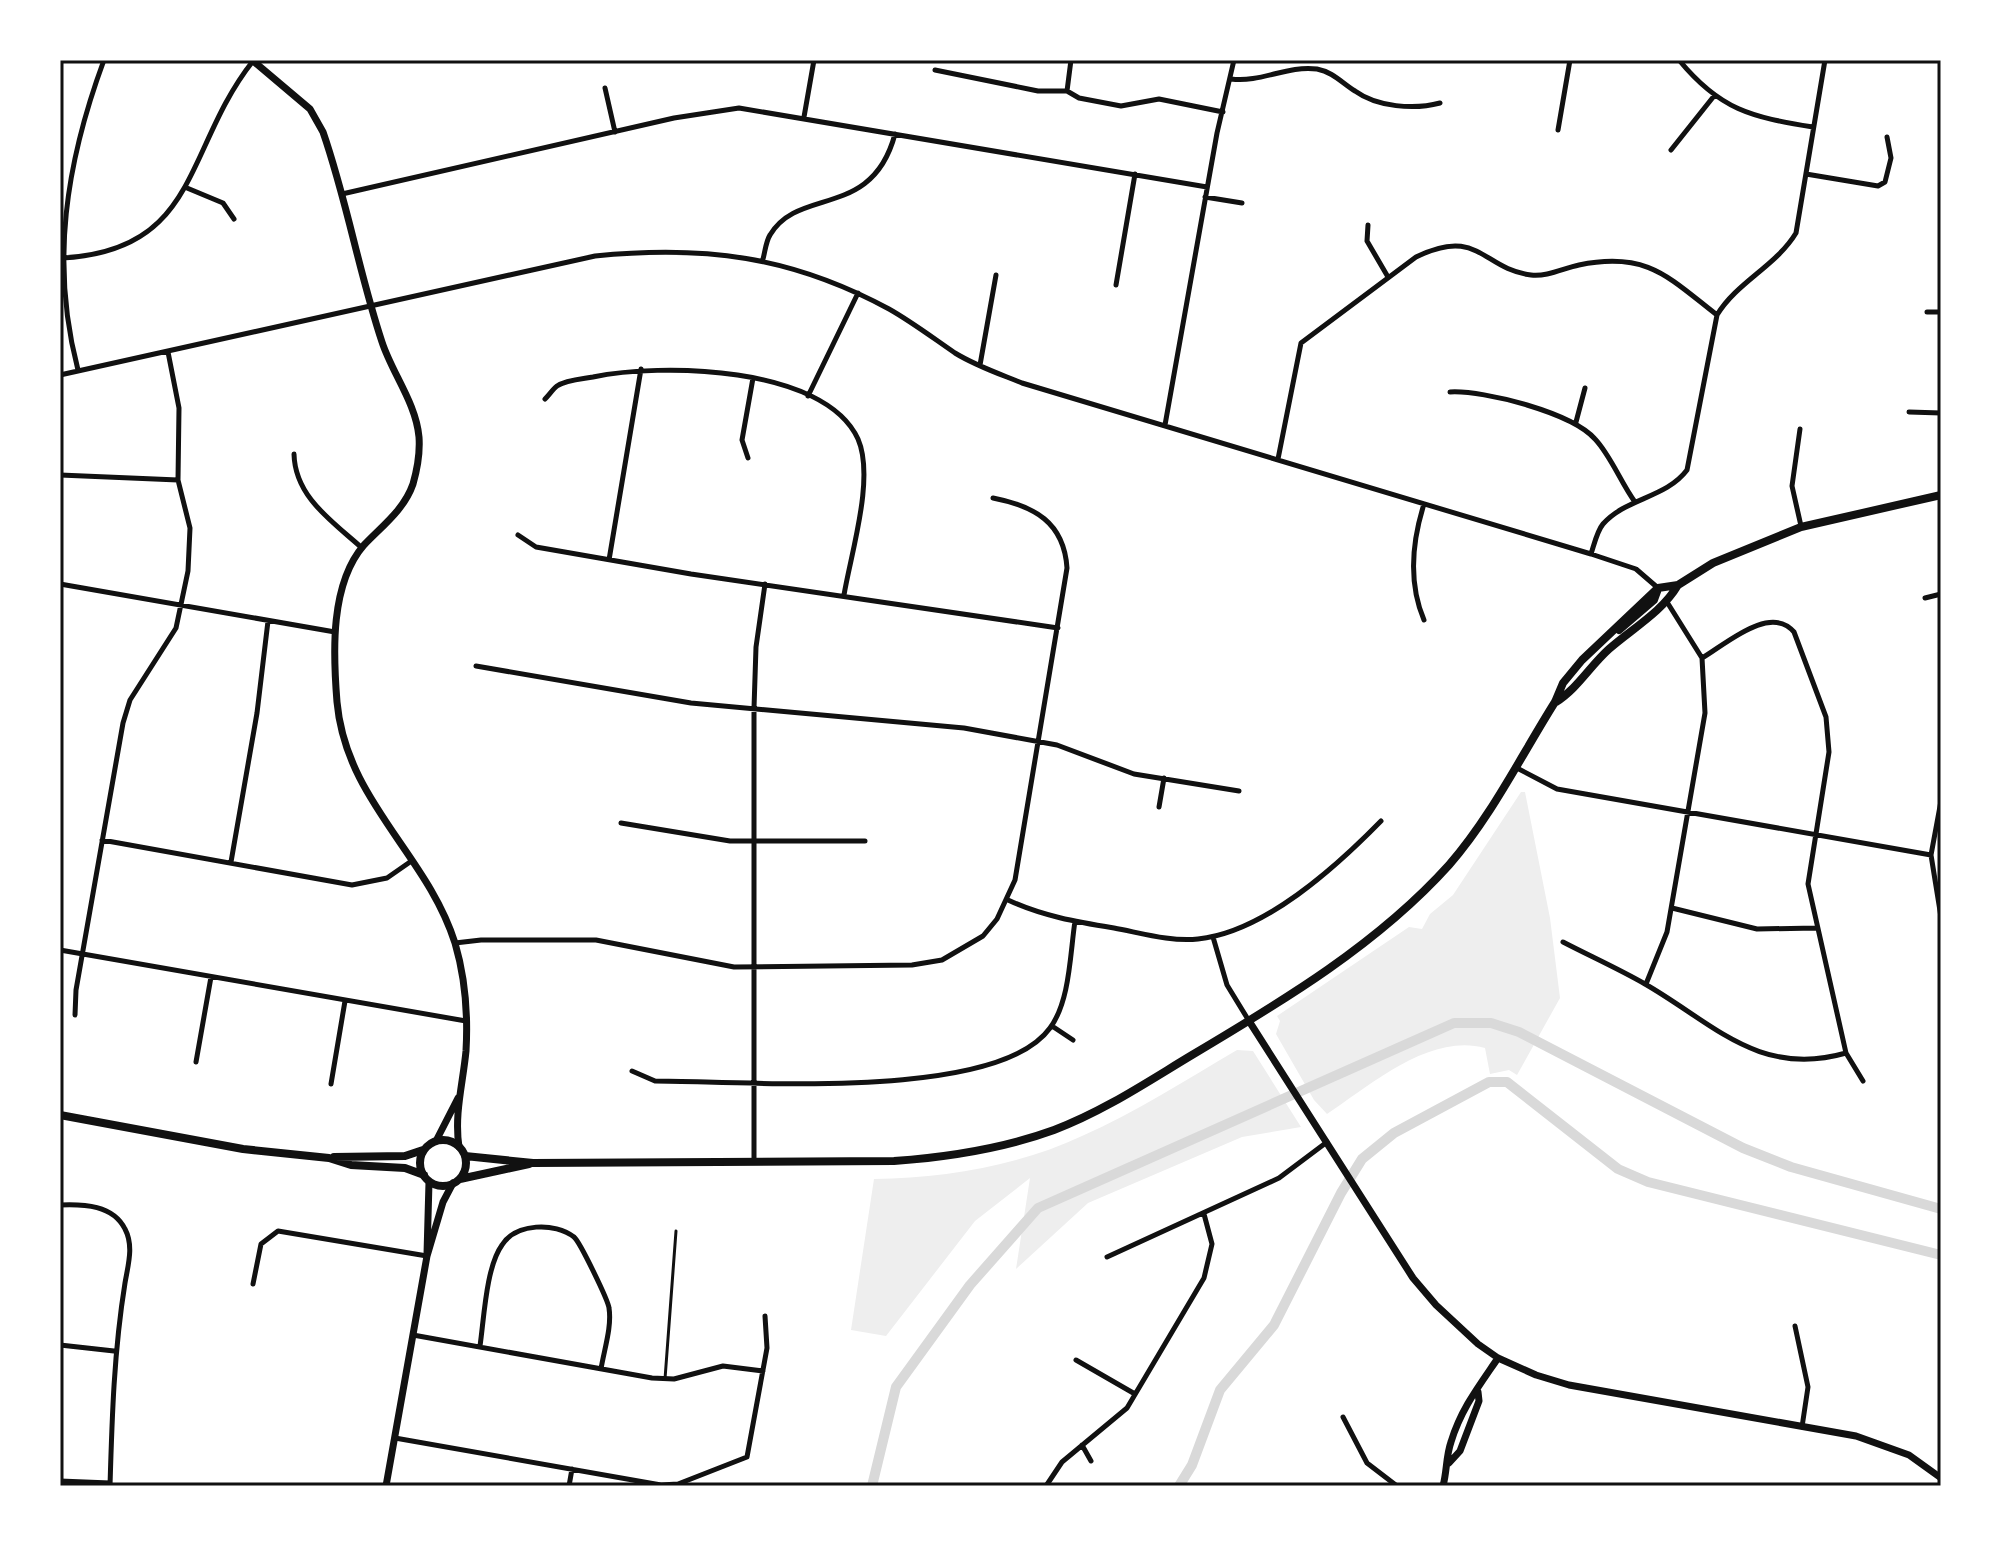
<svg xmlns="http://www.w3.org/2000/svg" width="2001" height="1546" font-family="'Source Sans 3',sans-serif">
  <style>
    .green { fill: #eee }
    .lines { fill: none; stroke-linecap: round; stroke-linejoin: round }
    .canal { stroke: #d9d9d9; stroke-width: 10 }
    .service { stroke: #111; stroke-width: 3 }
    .minor { stroke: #111; stroke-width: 5 }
    .tertiary { stroke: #111; stroke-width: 7 }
    .secondary { stroke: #111; stroke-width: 8 }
    .neatline { fill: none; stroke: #111; stroke-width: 3 }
  </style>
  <rect width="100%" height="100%" fill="#fff"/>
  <path class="green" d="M1521 792H1525L1550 918 1560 998 1517 1075 1509 1070 1490 1074 1485 1048C1429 1033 1371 1085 1327 1114L1314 1100 1276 1034 1280 1021 1277 1016 1409 927 1422 929 1430 914 1453 895Z
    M1237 1050 1253 1051 1301 1127 1242 1137 1088 1203 1016 1269 1030 1178 975 1221 886 1336 851 1330 874 1179C944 1178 1018 1166 1082 1136 1136 1112 1186 1080 1237 1050Z"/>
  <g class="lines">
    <path class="canal" d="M872 1486 896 1387 970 1285 1038 1208 1454 1023H1491L1519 1032 1743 1148 1791 1167 1941 1209
      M1179 1486 1192 1465 1220 1390 1274 1325 1341 1193 1362 1159 1394 1133 1489 1082H1507L1618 1169 1648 1182 1941 1255"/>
    <path class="service" d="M665 1379 676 1231"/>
    <path class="minor" d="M1071 60 1067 91 1079 98 1121 106 1159 99 1223 112
      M1679 60C1720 110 1751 117 1813 127
      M935 70 1038 91H1067
      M1231 79C1261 83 1287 65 1317 69 1333 72 1342 83 1355 91 1377 107 1414 110 1440 103
      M605 88 615 132
      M804 117 814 60
      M1558 130 1570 60
      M1671 150 1714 96
      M1806 174 1878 186 1885 182 1891 158 1887 137
      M187 188 223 203 234 219
      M342 194 674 118 739 108 1207 187
      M1205 197 1242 203
      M1368 225 1367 241 1388 277
      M62 258C200 251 184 148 253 61
      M763 259C765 252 766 241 770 235 799 186 872 220 895 134
      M1116 285 1135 174
      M1927 312H1941
      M980 365 996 275
      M78 370C50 263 66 163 104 60
      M60 375 595 256C704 245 791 256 889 309 912 322 933 338 955 353 976 366 1000 374 1022 383L1591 554 1636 569 1658 588
      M1450 392C1485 390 1572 413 1595 439 1611 456 1621 483 1635 502
      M808 396 858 293
      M545 399C549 395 553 389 557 386 566 380 582 379 593 377 659 363 824 365 858 439 875 478 851 553 844 595
      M1909 412 1941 413
      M1576 422 1585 388
      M1165 425 1217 133 1234 60
      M1800 429 1792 486 1801 526
      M294 454C295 497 332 521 362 548
      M748 458 742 440 753 378
      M1278 459 1301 343 1416 257C1479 226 1482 269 1531 275 1547 277 1564 268 1579 265 1647 251 1668 277 1717 315
      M60 475 178 480
      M518 535 536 547 691 574 1058 628
      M1591 554C1594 545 1597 531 1603 524 1626 498 1666 498 1687 470L1717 315C1737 282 1776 266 1796 233L1825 60
      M609 560 641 369
      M60 584 335 632
      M1925 598 1941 594
      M1424 620C1408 582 1412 542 1424 504
      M1702 658C1726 644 1770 604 1794 632L1826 717 1829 752 1808 884 1846 1053 1863 1081
      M476 666 691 703 964 728 1057 745 1134 774 1239 791
      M1515 767 1557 789 1931 855
      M1941 801 1931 855 1941 917
      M1159 807 1164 778
      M621 823 730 841H865
      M102 840 352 885 387 878 410 862
      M231 862 257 713 268 621
      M1008 900C1042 916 1077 922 1114 928 1141 933 1171 942 1198 939 1265 932 1336 867 1381 821
      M1672 908 1757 929 1816 928
      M1213 937 1227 985 1249 1021
      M1563 942C1590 956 1619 969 1645 984 1713 1023 1759 1078 1846 1053
      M455 943 481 940H596L734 967 912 965 942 960 983 936 997 919 1015 880 1067 568C1064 522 1034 506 993 498
      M60 950 466 1021
      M1646 984 1667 932 1705 713 1702 658 1667 602
      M75 1015 76 990 123 723 130 700 176 628 188 571 190 528 178 480 179 408 168 352
      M1052 1026 1073 1040
      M196 1062 211 977
      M632 1071 655 1081C743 1081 997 1102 1050 1028 1070 1001 1070 954 1075 921
      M331 1084 345 1001
      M754 1161V708L756 647 765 584
      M60 1205C84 1204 113 1205 125 1229 134 1246 128 1265 125 1283 114 1351 112 1417 110 1486
      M1107 1257 1279 1178 1327 1142
      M253 1284 261 1244 278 1231 427 1256
      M1795 1326 1808 1387 1802 1427
      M413 1335 652 1378 674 1379 723 1366 763 1371
      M60 1345 114 1351
      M480 1346C484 1319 486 1267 502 1245 516 1223 555 1222 574 1237 580 1242 608 1300 609 1308 612 1327 604 1350 601 1369
      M1076 1360 1135 1394
      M1343 1417 1367 1463 1397 1486
      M395 1438 661 1485 678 1484 747 1457 767 1348 765 1316
      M1082 1445 1091 1461
      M60 1481 110 1483
      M569 1486 572 1469
      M1046 1486 1062 1462 1127 1408 1204 1278 1212 1244 1204 1214"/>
    <path class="tertiary" d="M252 60 310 109 323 132C347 201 359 273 382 342 392 373 416 403 419 437 420 451 417 470 413 484 404 510 382 526 364 545 330 584 333 653 337 702 346 801 427 854 455 943 465 977 468 1016 466 1051 463 1083 454 1114 459 1147
      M1249 1021 1413 1278 1436 1305 1478 1344 1498 1358 1536 1375 1569 1385 1856 1436 1909 1455 1941 1478
      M436 1141 458 1098
      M427 1254 429 1182
      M1449 1463 1460 1451 1479 1401 1478 1392
      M386 1486 427 1256 443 1202 453 1183
      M1443 1486C1447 1471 1446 1456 1451 1442 1461 1409 1479 1386 1498 1358"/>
    <path class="secondary" d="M1619 630 1654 600 1658 589
      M1556 702C1577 689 1590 666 1609 649 1633 628 1662 612 1678 585
      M60 1115 243 1149 329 1158 351 1165 405 1168 424 1175
      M420 1163a23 23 0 1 1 46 0a23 23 0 1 1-46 0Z
      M465 1156 533 1163 894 1161C949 1157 1002 1149 1054 1130 1104 1111 1147 1082 1192 1055 1283 1001 1378 944 1449 865 1491 817 1521 756 1555 702L1563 683 1582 660 1658 588 1678 585 1713 563 1801 527 1941 495
      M334 1157 405 1156 423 1150
      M460 1179 529 1164"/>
  </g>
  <rect width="2001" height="1546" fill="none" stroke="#ffffff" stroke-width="124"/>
  <rect x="62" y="62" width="1877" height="1422" class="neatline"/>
</svg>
